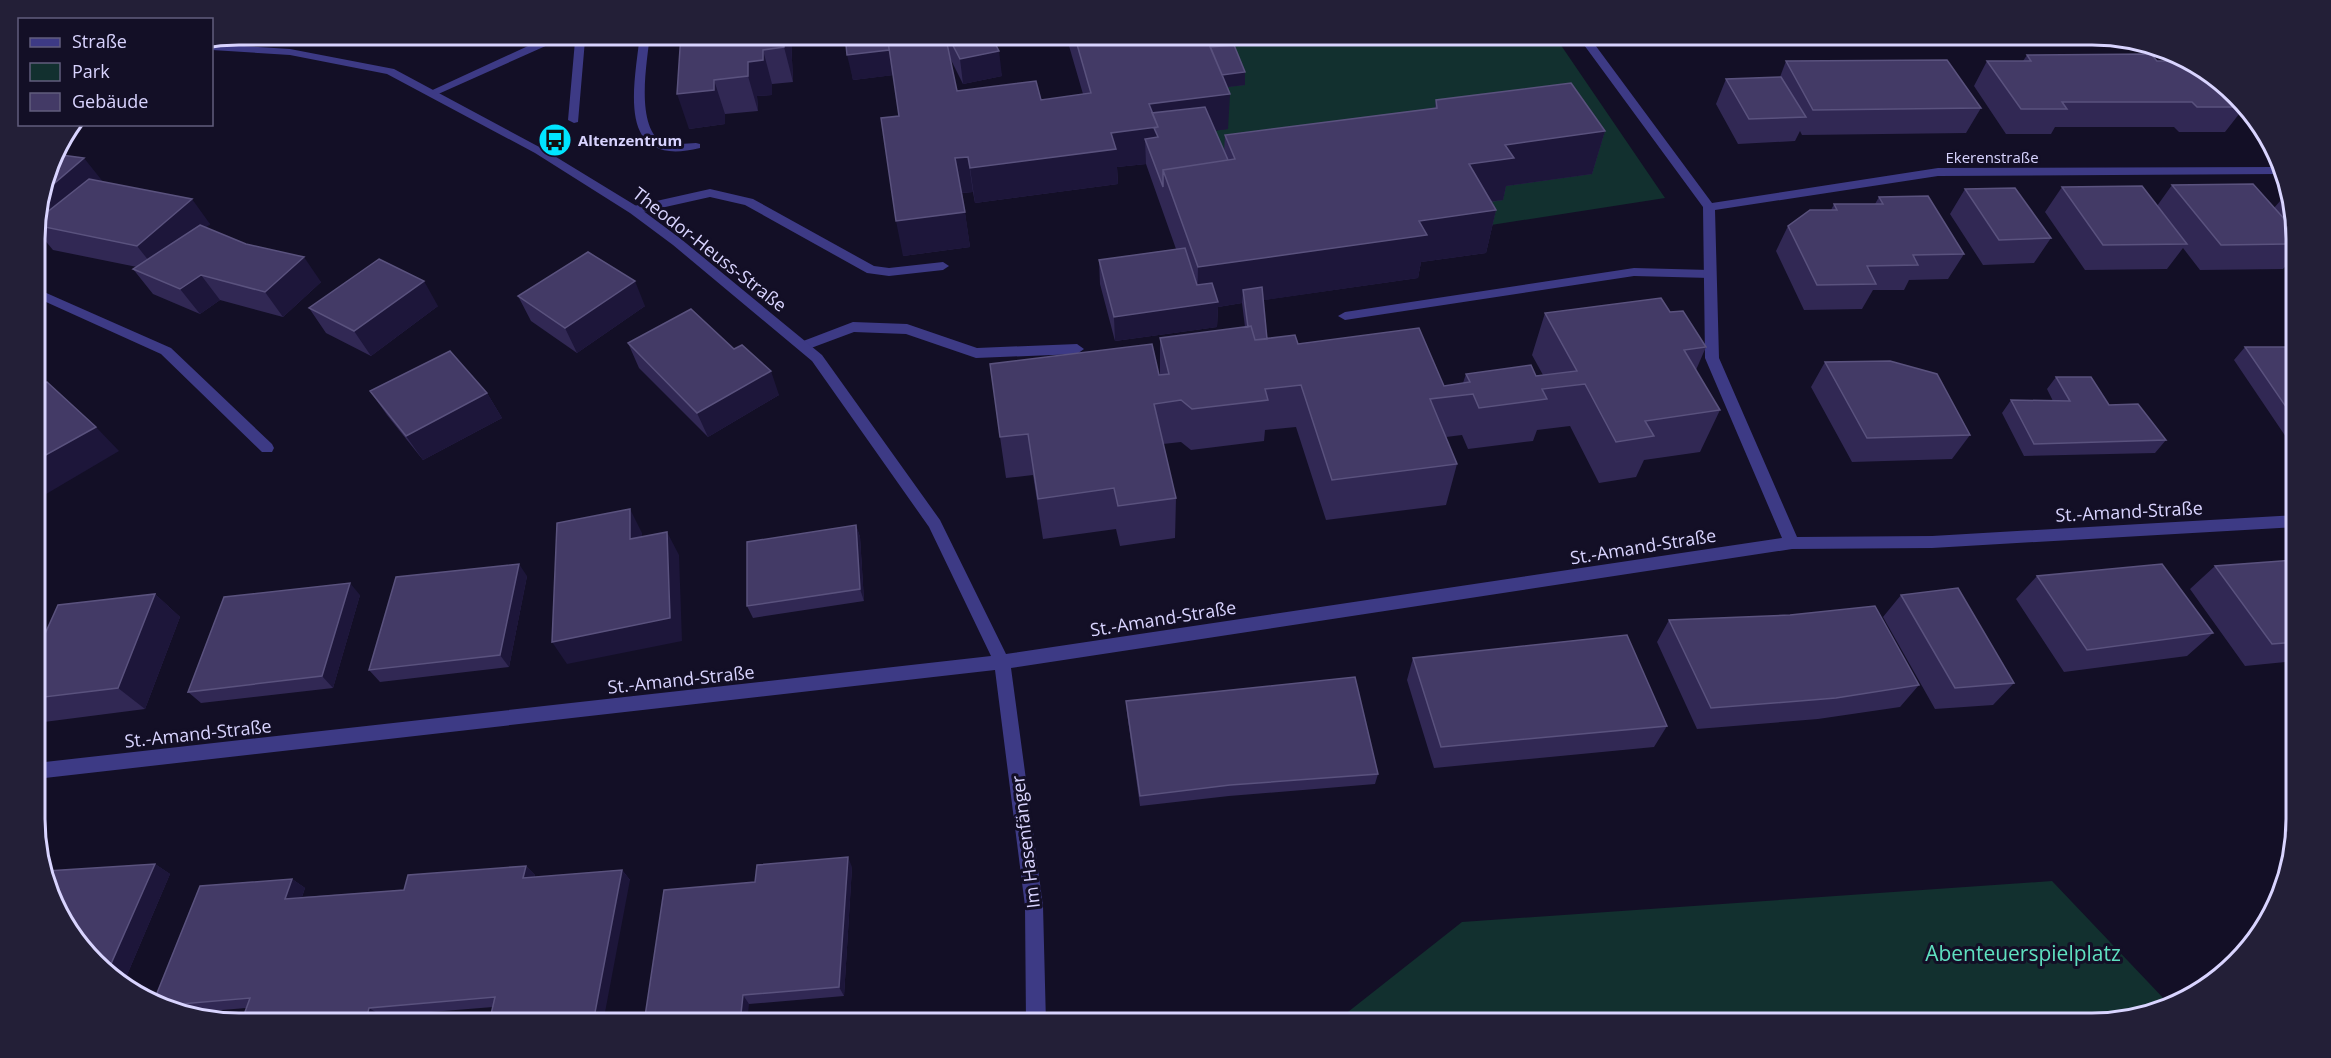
<svg xmlns="http://www.w3.org/2000/svg" width="2331" height="1058" font-family="'Open Sans',sans-serif">
  <style>
    .green { fill: #12302f }
    .lines { fill: none; stroke-linecap: round; stroke-linejoin: round }
    .lane { fill: #3d3a85; fill-rule: evenodd }
    .street { fill: #3d3a85; fill-rule: evenodd }
    .wall { fill: #312854 }
    .shaded-wall { fill: #1d163a }
    .building { fill: #433a66; stroke: #5a527e; stroke-width: 1.5 }
    .labels { text-anchor: middle; dominant-baseline: central; stroke-width: 6; stroke-linejoin: round; paint-order: stroke }
    .far-poi-label { font-size: 15px; font-weight: bold; fill: #d9d4ff; stroke: #130f26; text-anchor: start }
    .far-street-label { font-size: 15px; fill: #d9d4ff; stroke: #130f26 }
    .street-label { font-size: 18px; fill: #d9d4ff; stroke: #130f26 }
    .near-park-label { font-size: 21px; fill: #5fe0c0; stroke: #130f26 }
    .rim { fill: none; stroke: #d9d4ff; stroke-width: 3 }
  </style>
  <rect width="100%" height="100%" fill="#130f26"/>
  <path class="green" d="M1190 35H1554L1665 198 1472 228 1223 177 1204 132 1227 129Z
    M2052 881 2167 1002 2105 1023H1334L1462 922Z"/>
  <g class="lines">
    <path class="lane" d="M554 34H579L585 40 578 122 574 123 568 120 575 41 568 36 436 95 432 96 426 93Z
      M640 34H650C647 64 634 128 665 145L696 143 700 144V148C615 169 634 88 640 34Z
      M710 189 753 199 874 266 889 268 943 262 949 266 943 270 889 276 867 273 745 205 710 197 634 214 628 210 634 206Z
      M1634 268 1710 270 1716 274 1710 278 1634 276 1345 320 1338 316 1345 312Z
      M853 322 907 324 977 348 1077 344 1084 349 1077 354 976 358 906 334 854 332 803 351 796 346 798 343Z"/>
    <path class="street" d="M1576 34H1587L1712 203 1938 168 2276 167 2279 174 1938 176 1715 210 1719 358 1797 537 1932 536 2296 515V527L1932 548 1792 549 1011 668 1043 906 1046 1023H1026L1025 906 995 670 36 779V763L991 656 929 527 812 361 673 245 630 213 535 153 387 74 290 55 212 50V44L290 49 394 69 543 149 638 207 681 239 822 355 940 520 1006 654 1782 538 1705 358 1703 207Z
      M35 288 171 348 272 444 274 448 272 452H262L161 354 35 297Z"/>
  </g>
  <path class="wall" d="M681 34H802V37L791 38 793 82 772 84V95L757 96 758 111 725 114V124L689 129Z
    M845 34H990L1002 76 963 84 950 58 957 91 1041 100 1083 94 1067 39 1020 44 1018 34H1205L1210 47 1245 72V85L1227 87 1228 129 1215 130 1224 152 1225 135 1435 108 1436 100 1605 131 1592 174 1506 186 1503 200 1491 202 1496 210 1486 253 1421 262 1418 278 1263 300 1267 339 1298 344 1444 386 1463 383 1466 374 1536 376 1543 375 1532 355 1545 313 1670 312 1706 347 1696 370 1720 410 1700 452 1644 460 1636 477 1599 483 1570 426 1537 430 1533 441 1468 449 1462 435 1446 437 1457 464 1446 505 1326 520 1296 427 1265 430 1264 441 1191 450 1181 442 1163 444 1176 498 1175 538 1120 546 1116 529 1043 539 1033 475 1006 478 1000 437 1160 375V338L1245 327 1242 303 1218 307 1217 327 1115 341 1100 284 1099 260 1176 249 1146 164 1117 167 1118 184 975 203 973 192 962 193 970 247 903 256 899 116 893 75 853 80Z
    M1656 34H1712V36L1663 43Z
    M2027 55 2157 61H2184L2255 115 2259 127 2243 109 2225 132H2179L2174 127H2055L2051 134H2006L1974 86 1987 61H2023Z
    M1786 61 1981 108 1966 133 1802 135 1800 131 1795 141 1738 144 1716 104 1726 79 1780 77Z
    M103 182 210 224 206 227 321 282 283 317 220 300 200 314 153 294 133 269 137 267 53 250 43 238 42 239 35 238V225Z
    M2172 185 2274 208 2287 193 2295 212V256L2283 269 2200 270 2183 248 2167 269 2085 270 2045 212 2062 187 2157 206Z
    M1965 189 2051 238 2034 263 1983 265 1950 214Z
    M1879 197 1964 254 1948 279 1909 280 1904 290H1873L1862 309 1804 310 1776 251 1788 226 1831 210 1834 204H1875Z
    M518 296 645 306 577 353 531 321Z
    M438 306 371 356 326 333 309 308Z
    M628 343 734 349 779 395 708 437 639 368Z
    M2245 347H2295V440H2288L2234 360Z
    M1825 362 1970 435 1952 459 1852 462 1811 387Z
    M2056 377 2109 405 2166 440 2155 453 2024 456 2002 413 2011 400 2053 401 2047 389Z
    M370 391 487 393 502 418 423 460 387 415Z
    M856 525 860 537 864 601 753 618 747 606Z
    M2296 560V661L2245 666 2190 589 2215 566Z
    M527 576 509 667 380 682 369 670Z
    M2037 576 2213 633 2187 656 2064 672 2016 599Z
    M155 594 180 617 145 709 44 722 36 717V654Z
    M360 595 333 688 201 703 188 692Z
    M1901 595 2014 683 1993 705 1935 709 1883 617Z
    M1669 620 1919 685 1900 707 1818 719 1697 729 1657 642Z
    M1413 658 1667 726 1654 747 1434 768 1407 680Z
    M1126 701 1378 774 1375 784 1229 796 1140 806 1127 713Z
    M155 864 170 874 127 975 118 976 77 944Z
    M526 866 535 875V877L622 870 630 880 493 1007 382 1016 246 1008 186 1013 160 1008 153 1003 292 879 305 888 302 897 404 890Z
    M852 867 844 996 749 1004 644 1023Z"/>
  <path class="shaded-wall" d="M784 34H802V37L791 38 793 82 784 47Z
    M1666 34H1712V36L1663 43Z
    M763 50 772 84V95L757 96 758 111 748 76V62Z
    M890 50 894 75 853 80 847 55Z
    M999 51 1002 76 963 84 960 59Z
    M1245 72V85L1212 89 1213 76Z
    M714 80 725 114V124L689 129 677 94Z
    M1230 94 1228 129 1145 139 1146 164 1117 167 1118 184 975 203 970 168 1111 133 1149 104Z
    M1605 131 1592 174 1506 186 1503 200 1459 206 1469 164 1505 145Z
    M968 157 973 192 960 193 955 158Z
    M84 158 104 183 35 225 43 193Z
    M192 199 210 224 157 271 137 246Z
    M1496 210 1486 253 1421 262 1418 278 1244 303 1243 290 1242 303 1218 307 1217 327 1115 341 1114 317 1197 305 1198 267 1419 221Z
    M965 212 970 247 903 256 896 221Z
    M35 229 43 238 42 239 35 231Z
    M304 257 321 282 283 317 265 292Z
    M201 275 220 300 200 314 180 289Z
    M424 281 438 306 371 356 354 331Z
    M635 281 645 306 577 353 565 328Z
    M771 371 779 395 708 437 697 413Z
    M487 393 502 418 423 460 406 436Z
    M96 427 119 451 36 500 35 461Z
    M630 509 642 533V562L630 539Z
    M856 525 860 537 864 601 860 589Z
    M667 532 679 555 682 641 567 664 552 642Z
    M519 564 527 576 509 667 500 655Z
    M350 583 360 595 333 688 322 676Z
    M155 594 180 617 145 709 118 688Z
    M848 857 852 867 844 996 839 987Z
    M155 864 170 874 127 975 110 966Z
    M526 866 535 875 532 888 523 878Z
    M622 870 630 880 603 1023H593Z
    M292 879 305 888 298 908 285 899Z
    M743 995 749 1004 747 1023H740Z
    M369 1008 382 1016 380 1023H365Z"/>
  <path class="building" d="M681 34H784V47L763 50V60L748 62V76L714 80V90L677 94Z
    M845 34H887L889 50 847 55Z
    M887 34H945L957 91 1036 81 1041 100 1091 93 1074 34H1205L1230 94 1149 104 1158 127 1111 133 1116 149 970 168 968 157 955 158 965 212 896 221 881 118 899 116Z
    M947 34H990L999 51 960 59Z
    M1234 45 1245 72 1222 75 1210 47Z
    M2151 54 2157 61H2184L2244 107H2197L2192 102H2062L2067 109H2021L1987 61H2031L2027 55Z
    M1947 60 1981 108 1813 110 1786 61Z
    M1781 77 1806 117 1749 119 1726 79Z
    M1571 83 1605 131 1505 145 1514 158 1469 164 1496 210 1419 221 1427 235 1198 267 1163 170 1235 159 1225 135 1437 108 1436 100Z
    M1205 107 1228 160 1163 170V187L1145 139 1158 137 1154 128 1158 127 1152 113Z
    M54 154 84 158 43 193Z
    M89 179 192 199 137 246 35 225 36 221Z
    M2253 184 2295 231V244L2221 245 2172 185Z
    M2142 186 2187 244 2103 245 2062 187Z
    M2015 188 2051 238 1999 240 1965 189Z
    M1928 196 1964 254 1913 255 1918 265 1867 266 1876 284 1817 285 1788 226 1810 210H1837L1834 204H1883L1879 197Z
    M200 225 246 244 304 257 265 292 201 275 180 289 133 269Z
    M1185 248 1197 285 1212 283 1218 302 1114 317 1099 260Z
    M588 252 635 281 565 328 518 296Z
    M379 259 424 281 354 331 309 308Z
    M1262 287 1267 339 1255 340 1251 326 1248 327 1243 290Z
    M1661 298 1670 312 1683 311 1706 347 1684 350 1720 410 1645 421 1654 436 1616 442 1585 384 1542 389 1547 399 1479 408 1473 394 1430 399 1457 464 1332 480 1301 385 1265 389 1268 400 1192 409 1181 400 1154 404 1176 498 1118 506 1114 488 1038 499 1028 434 1000 437 990 364 1152 344 1159 375 1169 374 1160 338 1251 326 1255 340 1295 335 1298 344 1419 328 1444 386 1470 382 1466 374 1531 365 1536 376 1577 371 1545 313Z
    M691 309 734 349 742 345 771 371 697 413 628 343Z
    M2245 347H2295V420Z
    M450 351 487 393 406 436 370 391Z
    M1890 361 1937 374 1970 435 1867 438 1825 362Z
    M2056 377H2091L2109 405 2138 404 2166 440 2034 444 2011 400 2070 401Z
    M47 382 96 427 35 461V388Z
    M630 509V539L667 532 670 618 552 642 557 523Z
    M856 525 860 589 747 606V542Z
    M2296 560V642L2272 644 2215 566Z
    M519 564 500 655 369 670 396 577Z
    M2162 564 2213 633 2087 650 2037 576Z
    M350 583 322 676 188 692 224 597Z
    M1958 588 2014 683 1955 688 1901 595Z
    M155 594 118 688 36 698V654L58 605Z
    M1875 606 1919 685 1836 698 1711 708 1669 620 1790 615Z
    M1627 635 1667 726 1441 747 1413 658Z
    M1355 677 1378 774 1230 785 1140 796 1126 701Z
    M848 857 839 987 743 995 740 1023H644L664 890 755 882 757 865Z
    M155 864 110 966 106 967 77 944 47 871Z
    M526 866 523 878 622 870 593 1023H489L495 997 369 1008 365 1023H241L250 998 157 1006 153 1003 200 886 292 879 285 899 404 890 408 875Z"/>
  <defs>
    <symbol id="bus-disc" viewBox="-11 -11 22 22"><circle r="9.5" fill="#00e5ff" stroke="#130f26"/><path d="M-5-6H5V4H4V6H2V4H-2V6H-4V4H-5ZM-3.5-4V0h7V-4ZM-3.5 1.2v1.5H-2V1.2ZM2 1.2v1.5H3.5V1.2Z" fill="#111"/></symbol>
  </defs>
  <g fill-rule="evenodd">
    <use href="#bus-disc" x="536" y="121" width="38" height="38"/>
  </g>
  <g class="labels">
    <g class="far-poi-label">
      <text x="578" y="140">Altenzentrum</text>
    </g>
    <g class="far-street-label">
      <text x="1992" y="157">Ekerenstraße</text>
    </g>
    <g class="street-label">
      <text transform="translate(710 249) rotate(38)">Theodor-Heuss-Straße</text>
      <text transform="translate(2129 511) rotate(-3)">St.-Amand-Straße</text>
      <text transform="translate(1643 546) rotate(-9)">St.-Amand-Straße</text>
      <text transform="translate(1163 618) rotate(-9)">St.-Amand-Straße</text>
      <text transform="translate(681 679) rotate(-6)">St.-Amand-Straße</text>
      <text transform="translate(198 733) rotate(-6)">St.-Amand-Straße</text>
      <text transform="translate(1025 842) rotate(-97)">Im Hasenfänger</text>
    </g>
    <g class="near-park-label">
      <text x="2023" y="953">Abenteuerspielplatz</text>
    </g>
  </g>
  <path d="M0 0H2331V1058H0ZM239 45H2092A194 194 0 0 1 2286 239V819A194 194 0 0 1 2092 1013H239A194 194 0 0 1 45 819V239A194 194 0 0 1 239 45Z" fill="#231f37" fill-rule="evenodd"/>
  <path class="rim" d="M239 45H2092A194 194 0 0 1 2286 239V819A194 194 0 0 1 2092 1013H239A194 194 0 0 1 45 819V239A194 194 0 0 1 239 45Z"/>
  <rect x="18" y="18" width="195" height="108" fill="#130f26" stroke="#625e7d" stroke-width="1.5"/>
  <rect x="30" y="38" width="30" height="9" fill="#3d3a85" stroke="#625e7d" stroke-width="1.5"/>
  <text x="72" y="48" font-size="18" fill="#d9d4ff">Straße</text>
  <rect x="30" y="63" width="30" height="18" fill="#12302f" stroke="#625e7d" stroke-width="1.5"/>
  <text x="72" y="78" font-size="18" fill="#d9d4ff">Park</text>
  <rect x="30" y="93" width="30" height="18" fill="#433a66" stroke="#625e7d" stroke-width="1.5"/>
  <text x="72" y="108" font-size="18" fill="#d9d4ff">Gebäude</text>
</svg>
